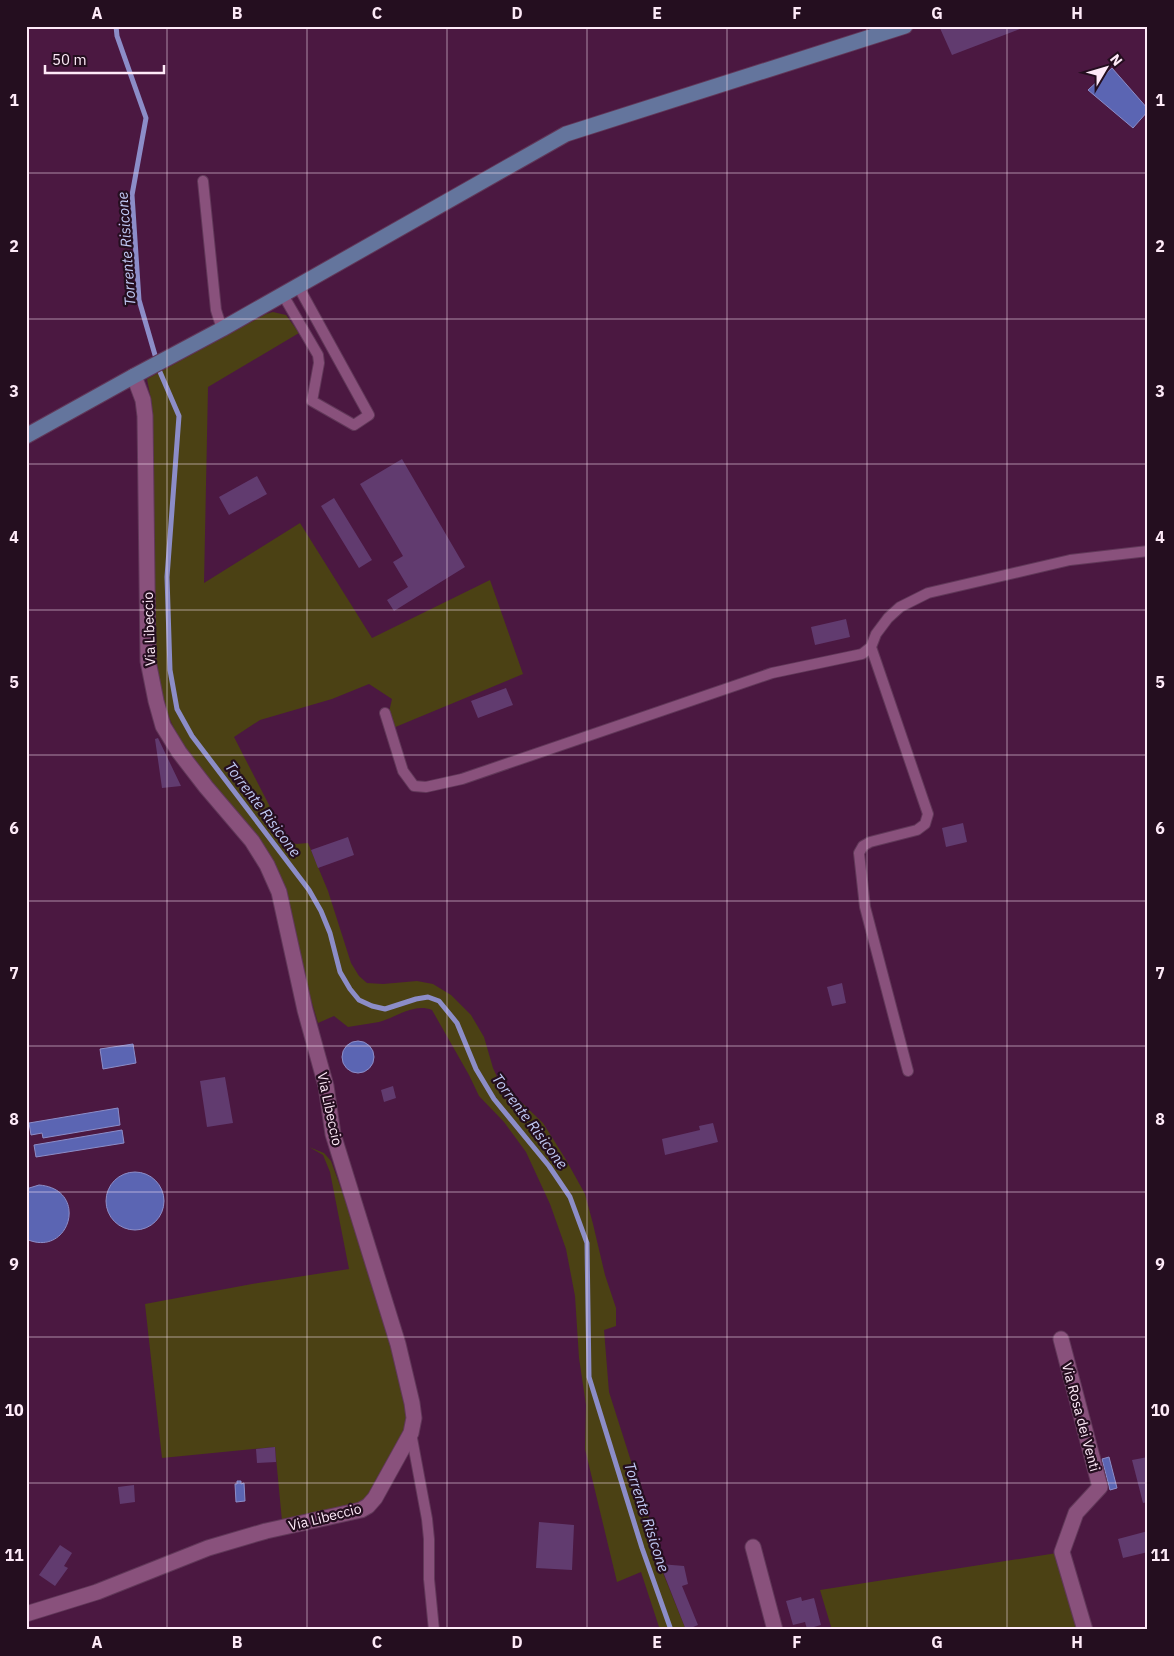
<svg xmlns="http://www.w3.org/2000/svg" width="1174" height="1656" font-family="'IBM Plex Sans',sans-serif">
  <style>
    .green { fill: #4b4114 }
    .water { fill: #5b65b3; stroke: #8c8dc8 }
    .lines { fill: none; stroke-linecap: round; stroke-linejoin: round }
    .stream { stroke: #8c8dc8; stroke-width: 5 }
    .building { fill: #613b6f }
    .lane-casing { stroke: #613859; stroke-width: 12 }
    .street-casing { stroke: #613859; stroke-width: 17 }
    .secondary-casing { stroke: #613859; stroke-width: 17 }
    .lane { stroke: #89517c; stroke-width: 10 }
    .street { stroke: #89517c; stroke-width: 15 }
    .secondary { stroke: #64759d; stroke-width: 15 }
    .grid { fill: none; stroke: #feeaf8; stroke-width: 1; stroke-opacity: 0.55 }
    .labels { text-anchor: middle; dominant-baseline: central; stroke-width: 4.5; stroke-linejoin: round; paint-order: stroke }
    .street-label { font-size: 14px; fill: #feeaf8; stroke: #240e1f }
    .water-label { font-size: 15px; font-style: italic; fill: #c0c9f4; stroke: #240e1f }
    .neatline { fill: none; stroke: #feeaf8; stroke-width: 2 }
    .grid-label { font-size: 16px; text-anchor: middle; font-weight: bold; fill: #feeaf8 }
  </style>
  <rect width="100%" height="100%" fill="#4b1841"/>
  <path class="green" d="M273 312 286 315 299 333 208 387 204 583 300 523 372 638 490 580 523 674 393 728 389 712 392 699 369 684 332 699 260 720 234 737 286 838 296 844 308 843 328 891 351 963 359 976 367 983 383 984 417 981 433 984 451 995 471 1015 484 1037 493 1068 499 1081 543 1123 565 1158 585 1194 593 1224 605 1275 616 1308V1326L604 1330 609 1392 658 1546 653 1548 686 1630H660L641 1572 617 1582 585 1449 586 1405 579 1358 575 1296 566 1249 550 1204 526 1152 504 1122 479 1096 469 1075 432 1010C414 1003 397 1017 379 1022 369 1024 358 1025 348 1027L334 1016 318 1023 304 976 292 914 284 890 183 747 163 705 154 656 152 404 147 379 266 314Z
    M309 1147 324 1153 331 1161 338 1180 381 1304 408 1414 405 1435 365 1499 356 1505 282 1521 275 1447 162 1458 145 1304 258 1283 349 1269 330 1172 323 1155Z
    M1057 1553 1079 1630H832L820 1590Z"/>
  <path class="water" d="M1112 68 1148 109V111L1133 128 1088 90Z
    M342 1057a16 16 0 1 1 32 0a16 16 0 1 1-32 0Z
    M133 1044 136 1063 103 1069 100 1049Z
    M118 1108 120 1125 43 1138 42 1133 31 1135 29 1123Z
    M122 1130 124 1143 36 1157 34 1145Z
    M106 1201a29 29 0 1 1 58 0a29 29 0 1 1-58 0Z
    M39 1185C90 1189 70 1259 26 1239V1189Z
    M1109 1457 1117 1488 1110 1490 1102 1459Z
    M237 1481H241V1484L244 1483 245 1501 236 1502 235 1484H237Z"/>
  <g class="lines">
    <path class="stream" d="M116 26 117 36 146 118 132 195 139 300 155 355
      M160 372 179 416 167 577 170 670 177 709 192 736 309 890 321 911 330 933 340 972 350 989 359 1000 372 1006 385 1009 416 999 428 997 439 1001 457 1023 476 1069 494 1099 549 1166 570 1197 587 1243 589 1377 642 1548 671 1630"/>
  </g>
  <path class="building" d="M939 26H1025V27L952 55Z
    M402 459 465 567 394 611 387 600 408 587 393 562 403 556 360 484Z
    M257 476 267 494 229 515 219 497Z
    M334 498 372 560 359 568 321 506Z
    M846 619 850 637 815 645 811 627Z
    M506 688 513 705 478 718 471 701Z
    M158 738 181 786 162 788 155 739Z
    M963 823 967 842 946 847 942 828Z
    M348 837 354 855 318 868 311 850Z
    M842 983 846 1003 832 1006 827 987Z
    M225 1077 233 1123 207 1127 200 1081Z
    M393 1086 396 1098 384 1102 381 1090Z
    M713 1123 718 1142 665 1155 662 1139 700 1130 699 1126Z
    M275 1447 276 1462 257 1463 256 1449Z
    M1148 1457V1502L1143 1503 1132 1460Z
    M134 1485 135 1502 120 1504 118 1487Z
    M539 1522 574 1525 572 1570 536 1568Z
    M1148 1531V1552L1123 1558 1118 1539Z
    M60 1545 72 1553 64 1566 68 1568 55 1586 39 1575Z
    M660 1564 684 1566 688 1584 682 1586 698 1625 686 1630Z
    M801 1597 802 1601 814 1598 821 1625 807 1629 805 1622 793 1625 786 1601Z"/>
  <g class="lines">
    <defs>
      <path id="lane" d="M203 181 216 310 222 329
        M283 295 318 355 319 363 312 401 354 425 369 415 298 286
        M871 647 928 814 925 824 917 830 870 842 863 846 859 853 865 907 908 1071
        M385 713 403 771 414 786 426 787 462 779 772 673 862 654 871 647 876 634 888 618 900 607 928 593 1070 560 1148 551
        M411 1433 427 1519 429 1539V1579L434 1630"/>
      <path id="street" d="M1061 1339 1100 1487 1076 1513 1062 1552 1085 1630
        M753 1547 775 1630
        M26 1614 97 1592 208 1548 266 1531 361 1510 368 1506 375 1498 411 1433 414 1418 412 1403 398 1344 333 1134 326 1086 305 1010 279 892 267 865 252 841 206 787 179 752 163 726 156 701 148 661 145 416 143 400 134 376"/>
      <path id="secondary" d="M26 436 134 376 222 329 566 134 905 26"/>
    </defs>
    <use href="#lane" class="lane-casing"/>
    <use href="#street" class="street-casing"/>
    <use href="#secondary" class="secondary-casing"/>
    <use href="#lane" class="lane"/>
    <use href="#street" class="street"/>
    <use href="#secondary" class="secondary"/>
  </g>
  <path class="grid" d="M167 26V1630M307 26V1630M447 26V1630M587 26V1630M727 26V1630M867 26V1630M1007 26V1630M26 173H1148M26 319H1148M26 464H1148M26 610H1148M26 755H1148M26 901H1148M26 1046H1148M26 1192H1148M26 1337H1148M26 1483H1148"/>
  <g class="labels">
    <g class="street-label">
      <text transform="translate(149 629) rotate(-92)">Via Libeccio</text>
      <text transform="translate(330 1109) rotate(78)">Via Libeccio</text>
      <text transform="translate(1081 1417) rotate(75)">Via Rosa dei Venti</text>
      <text transform="translate(325 1517) rotate(-14)">Via Libeccio</text>
    </g>
    <g class="water-label">
      <text transform="translate(126 249) rotate(-94)">Torrente Risicone</text>
      <text transform="translate(263 809) rotate(53)">Torrente Risicone</text>
      <text transform="translate(530 1121) rotate(53)">Torrente Risicone</text>
      <text transform="translate(647 1517) rotate(72)">Torrente Risicone</text>
    </g>
  </g>
  <rect width="1174" height="1656" fill="none" stroke="#240e1f" stroke-width="55"/>
  <g transform="translate(1106 68) rotate(52)" stroke="#240e1f" stroke-width="4" paint-order="stroke">
  <path d="M0-4L9 19L0 12L-9 19Z" fill="#feeaf8"/>
  <text y="-8" font-size="14" font-weight="bold" text-anchor="middle" fill="#feeaf8">N</text>
  </g>
  <path d="M45 65v8h119v-8" fill="none" stroke="#feeaf8" stroke-width="2.5"/>
  <text x="52" y="65" font-size="15" fill="#feeaf8" stroke="#240e1f" stroke-width="4" paint-order="stroke">50 m</text>
  <rect x="28" y="28" width="1118" height="1600" class="neatline"/>
  <g class="grid-label">
    <text x="97" y="19">A</text>
    <text x="237" y="19">B</text>
    <text x="377" y="19">C</text>
    <text x="517" y="19">D</text>
    <text x="657" y="19">E</text>
    <text x="797" y="19">F</text>
    <text x="937" y="19">G</text>
    <text x="1077" y="19">H</text>
    <text x="14" y="106">1</text>
    <text x="1160" y="106">1</text>
    <text x="14" y="252">2</text>
    <text x="1160" y="252">2</text>
    <text x="14" y="397">3</text>
    <text x="1160" y="397">3</text>
    <text x="14" y="543">4</text>
    <text x="1160" y="543">4</text>
    <text x="14" y="688">5</text>
    <text x="1160" y="688">5</text>
    <text x="14" y="834">6</text>
    <text x="1160" y="834">6</text>
    <text x="14" y="979">7</text>
    <text x="1160" y="979">7</text>
    <text x="14" y="1125">8</text>
    <text x="1160" y="1125">8</text>
    <text x="14" y="1270">9</text>
    <text x="1160" y="1270">9</text>
    <text x="14" y="1416">10</text>
    <text x="1160" y="1416">10</text>
    <text x="14" y="1561">11</text>
    <text x="1160" y="1561">11</text>
    <text x="97" y="1648">A</text>
    <text x="237" y="1648">B</text>
    <text x="377" y="1648">C</text>
    <text x="517" y="1648">D</text>
    <text x="657" y="1648">E</text>
    <text x="797" y="1648">F</text>
    <text x="937" y="1648">G</text>
    <text x="1077" y="1648">H</text>
  </g>
</svg>
